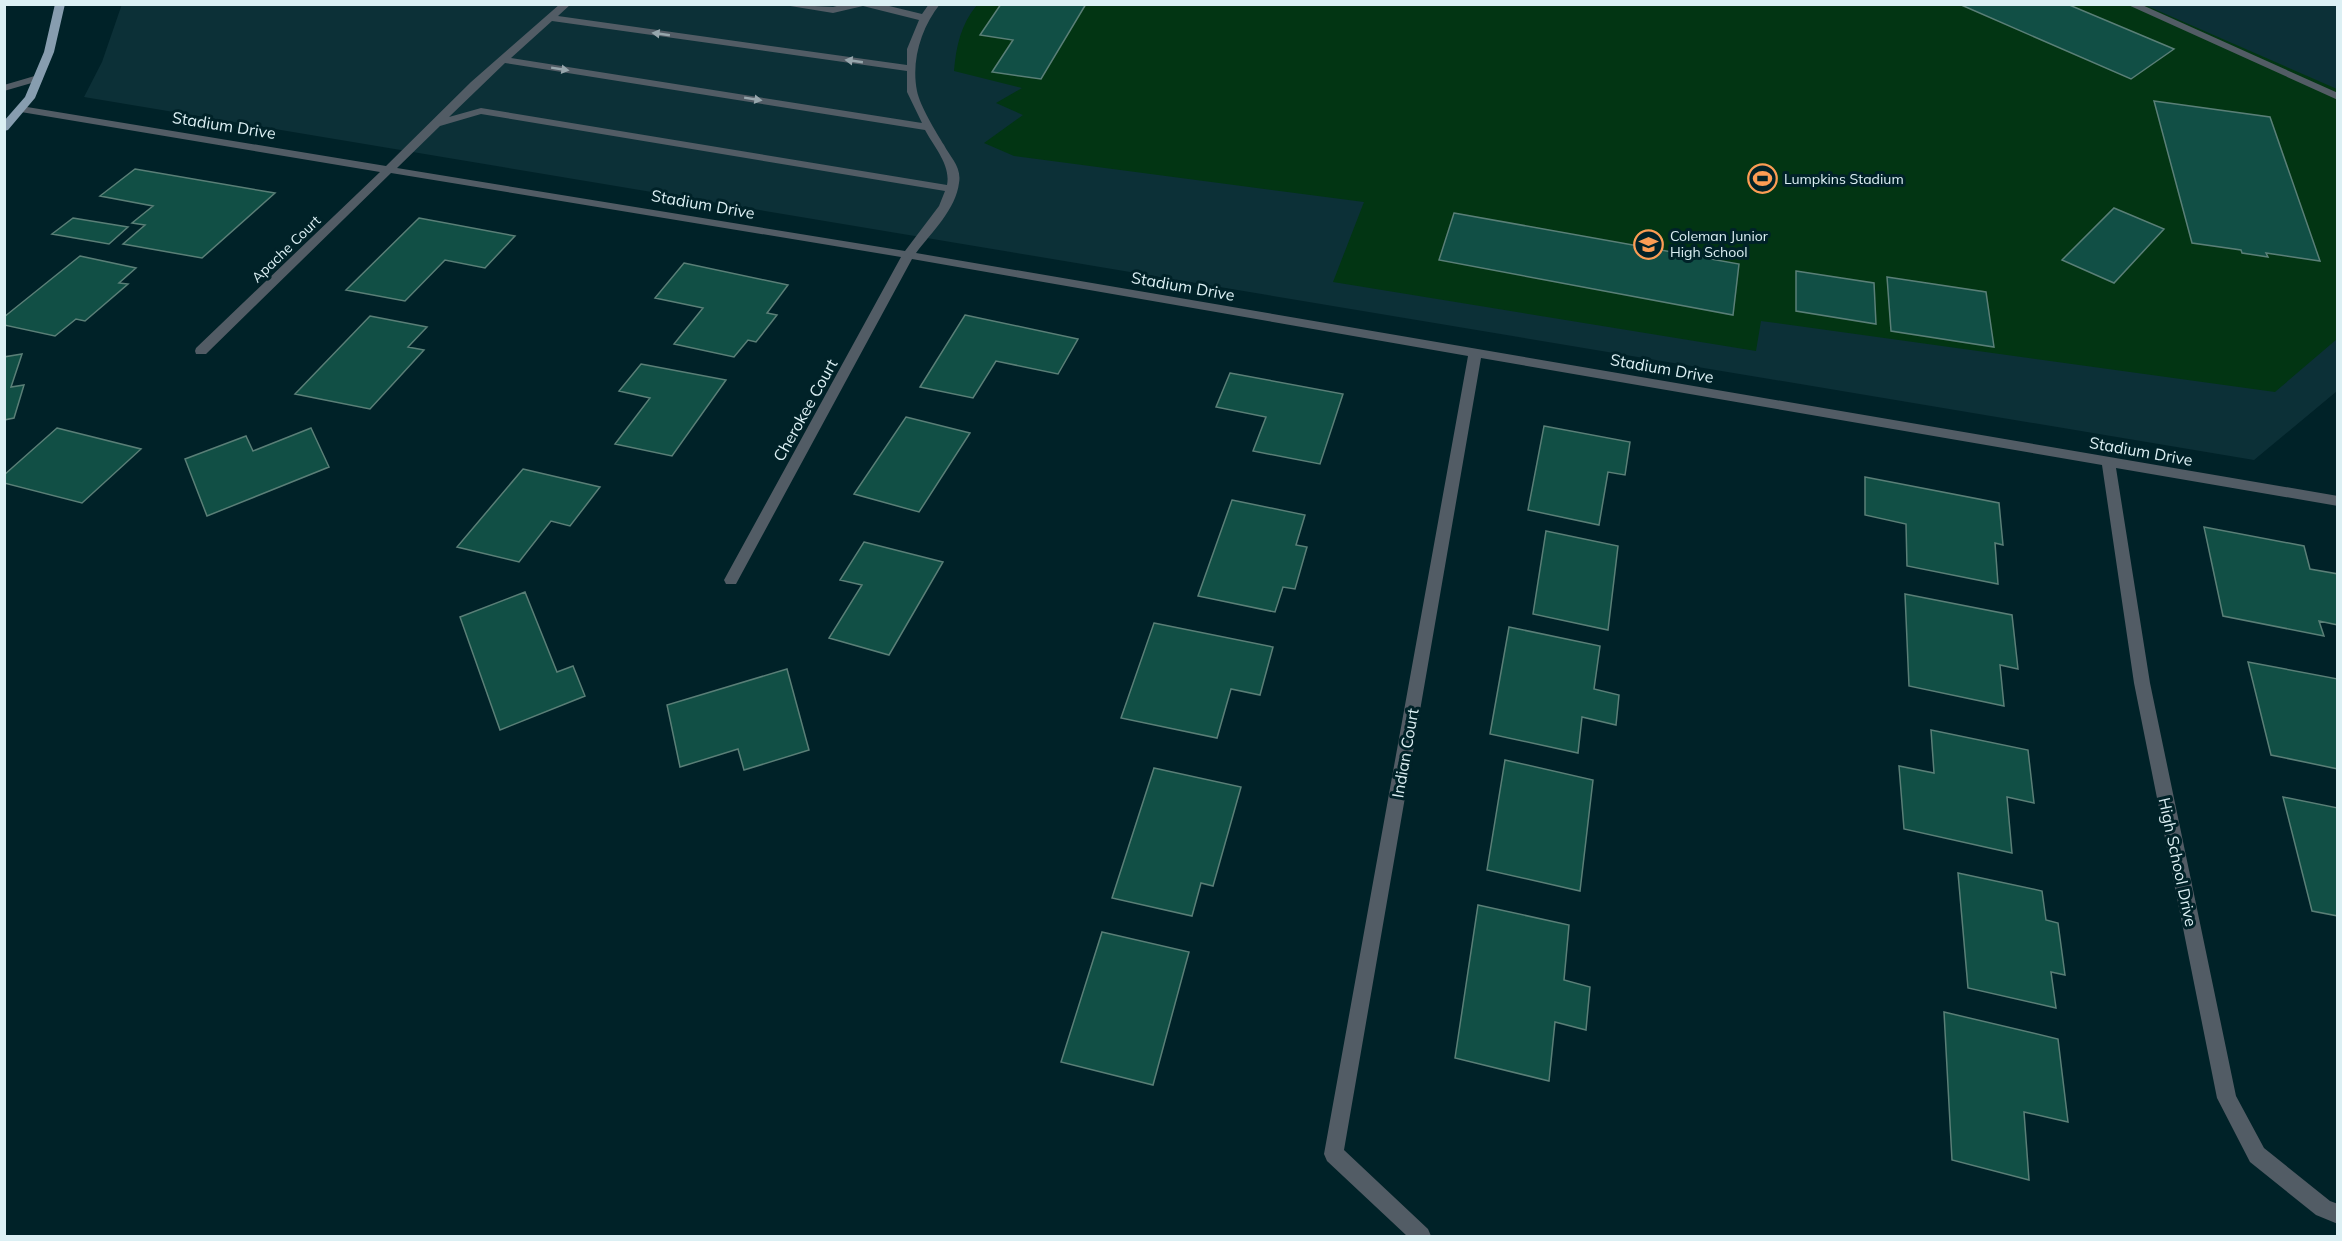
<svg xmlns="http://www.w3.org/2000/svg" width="2342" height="1241" font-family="Mulish,sans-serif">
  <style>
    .built { fill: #0c3037 }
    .green { fill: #023513 }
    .building { fill: #114f45; stroke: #5a7f77; stroke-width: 1.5 }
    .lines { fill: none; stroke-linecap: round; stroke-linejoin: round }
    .minor { fill: #525c65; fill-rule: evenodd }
    .major { fill: #879daf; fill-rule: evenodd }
    .oneway { fill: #97a6ac }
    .labels { text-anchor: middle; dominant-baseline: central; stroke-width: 6; stroke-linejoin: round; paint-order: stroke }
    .far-poi-label { font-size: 14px; fill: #dcf0f4; stroke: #002228; text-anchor: start }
    .far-street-label { font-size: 14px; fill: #dcf0f4; stroke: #002228 }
    .street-label { font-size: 16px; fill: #dcf0f4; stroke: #002228 }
  </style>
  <rect width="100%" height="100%" fill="#002228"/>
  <path class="built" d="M122 4 2337 5V391L2254 460 84 97 102 62Z"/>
  <path class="green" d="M977 5H2145L2337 89V339L2275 392 1761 321 1756 351 1333 282 1364 202 1014 156 984 143 1023 115 996 103 1022 88 954 71C956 46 961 24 977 5Z"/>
  <path class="building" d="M1001 4H1086L1041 79 992 72 1013 40 980 35Z
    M1959 4H2067L2174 49 2131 79Z
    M2154 101 2270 117 2320 261 2266 253 2268 257 2242 253 2241 250 2192 243Z
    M135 169 275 193 202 258 123 244 145 225 132 223 153 206 100 196Z
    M2114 208 2164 229 2114 283 2062 260Z
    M1454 213 1739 264 1733 315 1439 260Z
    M73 218 128 227 109 244 52 234Z
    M419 218 515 236 485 268 445 260 405 301 346 290Z
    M80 256 136 268 119 283 128 284 85 321 76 319 55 336 4 325V317Z
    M684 263 788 285 767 313 777 315 756 342 748 340 734 357 674 344 703 308 655 298Z
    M1796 271 1874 283 1876 324 1796 311Z
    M1887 277 1986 292 1994 347 1891 331Z
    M965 315 1078 339 1058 374 996 361 973 398 920 387Z
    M370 316 427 327 408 347 424 350 370 409 295 394Z
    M22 354 11 387 24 385 14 418 4 420V357Z
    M641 364 726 380 672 456 615 444 650 398 619 391Z
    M1230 373 1343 394 1320 464 1253 451 1266 417 1216 407Z
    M906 417 970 433 919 512 854 494Z
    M1544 426 1630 442 1625 475 1608 472 1599 525 1528 510Z
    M57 428 141 449 82 503 4 483V475Z
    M311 428 329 467 207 516 185 459 246 436 253 451Z
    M523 469 600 487 570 526 551 521 519 562 457 547Z
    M1865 477 1999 503 2003 545 1995 543 1998 584 1907 566 1906 524 1865 515Z
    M1232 500 1305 515 1296 545 1307 547 1295 589 1283 587 1275 612 1198 596Z
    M2204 527 2304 546 2310 569 2338 574V625L2319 621 2324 636 2223 616Z
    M1546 531 1618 546 1608 630 1533 614Z
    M864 542 943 562 889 655 829 638 862 585 840 580Z
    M525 592 557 672 573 666 585 696 500 730 460 617Z
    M1905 594 2012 615 2018 669 2000 665 2004 706 1909 686Z
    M1154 623 1273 647 1260 695 1231 689 1217 738 1121 718Z
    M1509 627 1600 646 1594 689 1619 695 1616 725 1582 717 1578 753 1490 734Z
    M2248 662 2338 679V769L2271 755Z
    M787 669 809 750 744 770 738 749 680 767 667 705Z
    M1931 730 2028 750 2034 803 2007 797 2012 853 1904 829 1899 766 1934 773Z
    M1505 760 1593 780 1580 891 1487 870Z
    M1154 768 1241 787 1213 886 1201 883 1192 916 1112 898Z
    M2283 797 2338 808V916L2312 911Z
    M1958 873 2042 891 2046 920 2058 923 2065 975 2051 972 2056 1008 1968 988Z
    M1478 905 1569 925 1564 980 1590 987 1586 1030 1555 1022 1549 1081 1455 1058Z
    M1102 932 1189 952 1153 1085 1061 1062Z
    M1944 1012 2058 1039 2068 1122 2024 1112 2029 1180 1952 1160Z"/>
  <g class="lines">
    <path class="minor" d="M560 4H571L558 16 907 65V49L919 20 863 6 833 13 778 4 833 7 844 4H881L922 14 929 4H940C921 28 911 61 917 91 920 106 936 132 944 145 950 157 962 167 959 183 956 209 932 232 916 253L2338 496V506L2116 468 2150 683 2236 1096 2264 1148 2330 1201 2338 1204V1224L2316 1215 2250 1162 2217 1098 2134 683 2102 465 1481 358 1344 1150 1428 1229 1431 1236H1407L1327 1161 1324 1154 1468 356 912 259 736 584H726L724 580 901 257 391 173 206 354H196L195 351 196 348 380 172 21 112 16 109 21 106 386 166 471 82ZM552 21 907 71V92L922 123 511 58ZM505 63 925 130C934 147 951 165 947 185L481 108 449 117ZM481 114 945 191 939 206 905 251 397 168 440 126Z
      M2126 4H2140L2338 93V100Z
      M38 75 43 78 42 80 4 91V85Z"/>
    <path class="major" d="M55 4H65L54 52 35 98 8 130 4 131V121L25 97 44 52Z"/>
  </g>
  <defs><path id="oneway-solid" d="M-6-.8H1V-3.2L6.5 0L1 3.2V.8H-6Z" transform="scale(1.5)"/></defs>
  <g class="oneway">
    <use href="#oneway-solid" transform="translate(661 34) rotate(-172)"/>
    <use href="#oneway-solid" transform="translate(854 61) rotate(-172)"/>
    <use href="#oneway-solid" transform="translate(560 69) rotate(9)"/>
    <use href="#oneway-solid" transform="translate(753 99) rotate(9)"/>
  </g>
  <defs>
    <symbol id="stadium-ring" viewBox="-11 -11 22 22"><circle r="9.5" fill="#002228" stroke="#fc9d54" stroke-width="1.5"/><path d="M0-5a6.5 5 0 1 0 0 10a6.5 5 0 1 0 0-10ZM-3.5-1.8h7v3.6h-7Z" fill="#fc9d54"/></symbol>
    <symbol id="school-ring" viewBox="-11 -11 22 22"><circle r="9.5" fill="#002228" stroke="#fc9d54" stroke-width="1.5"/><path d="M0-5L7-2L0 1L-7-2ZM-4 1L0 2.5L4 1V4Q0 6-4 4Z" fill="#fc9d54"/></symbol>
  </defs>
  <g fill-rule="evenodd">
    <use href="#stadium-ring" x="1746" y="162" width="33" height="33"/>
    <use href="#school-ring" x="1632" y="228" width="33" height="33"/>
  </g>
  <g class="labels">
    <g class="far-poi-label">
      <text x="1784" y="179">Lumpkins Stadium</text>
      <text x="1670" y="236">Coleman Junior<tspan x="1670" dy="16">High School</tspan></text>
    </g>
    <g class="far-street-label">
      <text transform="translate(286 249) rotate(-44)">Apache Court</text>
    </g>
    <g class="street-label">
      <text transform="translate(224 125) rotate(9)">Stadium Drive</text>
      <text transform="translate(703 204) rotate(10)">Stadium Drive</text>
      <text transform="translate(1183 286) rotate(10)">Stadium Drive</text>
      <text transform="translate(1662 368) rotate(10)">Stadium Drive</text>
      <text transform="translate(805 410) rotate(-61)">Cherokee Court</text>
      <text transform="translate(2141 451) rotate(10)">Stadium Drive</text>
      <text transform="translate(1405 753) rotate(-80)">Indian Court</text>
      <text transform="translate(2178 862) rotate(78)">High School Drive</text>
    </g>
  </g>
  <rect width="2342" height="1241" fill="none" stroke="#dcf0f4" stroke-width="12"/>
</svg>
